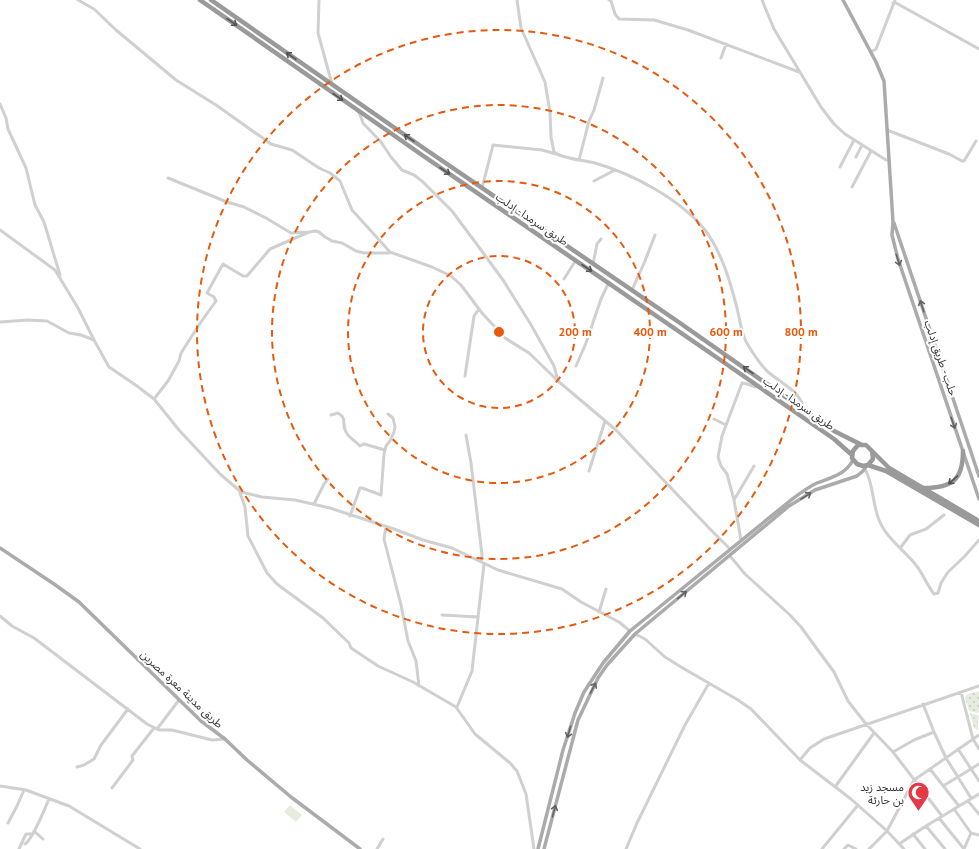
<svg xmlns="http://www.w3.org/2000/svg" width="979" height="849" font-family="'PT Sans','Noto Sans Arabic',sans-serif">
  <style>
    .grass { fill: url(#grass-dots) }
    .pitch { fill: #e6ecdf }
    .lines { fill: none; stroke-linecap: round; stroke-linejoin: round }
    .minor { stroke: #d0d0d0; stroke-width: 3 }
    .major { stroke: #ababab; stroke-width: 3.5 }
    .highway { stroke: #9a9a9a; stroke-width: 4.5 }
    .oneway { stroke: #525252 }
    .oneway2 { stroke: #636363 }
    .ring { fill: none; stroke: #e8590c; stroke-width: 2; stroke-dasharray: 7 5 }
    .labels { text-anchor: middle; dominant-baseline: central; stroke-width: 4; stroke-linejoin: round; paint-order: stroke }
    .street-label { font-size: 11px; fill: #333; stroke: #fff }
    .poi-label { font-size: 11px; fill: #333; stroke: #fff; text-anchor: end }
    .centre { fill: #e8590c; stroke: #fff; stroke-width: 2 }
    .ring-label { font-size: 12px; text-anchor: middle; font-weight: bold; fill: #e8590c; stroke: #fff; stroke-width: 4; stroke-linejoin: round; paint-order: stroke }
  </style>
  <defs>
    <pattern id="grass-dots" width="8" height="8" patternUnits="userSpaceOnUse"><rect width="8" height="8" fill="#e6ecdf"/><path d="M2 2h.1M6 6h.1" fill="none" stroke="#c6cbc0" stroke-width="1.8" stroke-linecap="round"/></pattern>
  </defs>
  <rect width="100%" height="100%" fill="#fff"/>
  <path class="grass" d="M979 691V712L977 713 969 711 965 698 966 695Z
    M970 713 978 715 979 717C977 722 979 727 978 730L974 728Z"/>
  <path class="pitch" d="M290 805 302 815 296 822 284 812Z"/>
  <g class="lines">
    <path class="minor" d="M78 0 94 9 116 30 176 80 216 105 271 144 292 150 319 168 330 173 340 181 352 210 390 252 432 267 451 276 461 285 482 313 505 338 529 353 558 381 616 430 709 528 730 549
      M319 0 318 33 332 84
      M517 0 521 28 545 82 550 112 551 137 554 152C562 159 584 160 595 163 633 174 680 199 705 230 722 253 730 281 737 308 740 320 741 334 748 345 754 355 760 364 768 372 782 384 801 391 804 410
      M609 0 611 1 615 14 619 19 654 20 688 30 799 72
      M762 0 774 29 821 107 834 124 845 134 886 160H889
      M893 3H896L979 49
      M871 52 876 49 895 0
      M721 58 726 44
      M0 104 6 118 8 129 26 168 35 205 44 222 60 275
      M359 112 363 123 381 142 391 157 402 170 414 175 423 182 452 211 484 254 503 280 530 323 554 366 558 381
      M887 130 949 154 962 161H964L976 141
      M856 157 862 145
      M579 160 589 121 594 110 603 78
      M840 167 854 140
      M168 178 227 202 244 207 266 218 291 233 309 232 315 231 319 232 325 237 332 241 342 243 356 251 364 253H389L390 252
      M594 181 615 170
      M852 187 871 151
      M482 188 493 145 542 150 556 154
      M0 230 55 270 78 308 94 340 109 367 137 386 154 399 179 430 220 474 241 492 262 497 295 500 330 508 394 529 423 540 452 548 498 570 562 589 581 602 619 622 630 631
      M593 264 597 244 601 239
      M564 279 576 260
      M632 290 645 261 655 235
      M0 322 28 320 47 321 69 333 81 335 94 340
      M576 366 586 343 601 299 609 282
      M465 376 474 316 479 309
      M154 399 168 381 179 361 181 353 201 322 216 301 214 297 207 293 223 264 243 276H247L270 249 309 232
      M331 415 338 413C347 419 342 421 345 430 348 438 355 440 360 446L364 444 385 450
      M714 419 726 425
      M466 435 471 463 482 555 481 562
      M865 469C874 485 872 503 879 520 886 538 904 550 916 565 923 574 927 585 934 594L938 593 941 583 948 572 964 557 979 540
      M589 471 605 421
      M239 490 245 507 248 536 267 573 277 584 323 618 349 643 351 648 378 666 413 682 456 707 475 734 510 763 517 771 526 794 534 849
      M734 500 727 474 721 466 718 457 722 436 742 383C746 382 751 387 758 387
      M314 504 324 484 328 479
      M350 516 360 488H362L381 495 384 454 386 446 390 441 394 432 395 427 393 418 388 414
      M386 527 384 539 401 605 408 641 416 661 419 686
      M741 540 734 500 754 466
      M901 547 910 535 926 529 944 515
      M730 556 745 574 790 615 801 627 834 672 848 701 866 724 893 752 942 816
      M599 612 606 589
      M442 615 478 617
      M0 616 12 626 34 638 147 724 159 730H172L212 740 225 739
      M635 634 645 639 665 657 681 667 738 700 751 709 800 760 851 799 887 831 904 849
      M961 692 973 739 979 749
      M923 704 934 732
      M457 707 472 671 484 564
      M157 729 179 700
      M958 749 979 781
      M893 752 914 740 934 732 946 758 971 798
      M800 760 810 748 824 739 979 686
      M77 767 84 765 94 759 101 745 128 709
      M930 769 959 806
      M0 786 26 790 69 806 140 849
      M943 786 979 764
      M835 787 874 733
      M112 788 133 760 132 756 154 728
      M968 801 979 814
      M954 809 971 833 979 835
      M939 818 964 849
      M8 823 17 806 24 790
      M926 826 945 849
      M34 831 43 839
      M913 834 925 849
      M25 844C33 839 45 808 49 799
      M899 844 926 826 979 794
      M19 849 26 834H33
      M377 849 383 839
      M626 849 637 823 685 725 709 683
      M822 849 858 805
      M844 849 848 845 856 849
      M869 849 887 831 914 780 979 735
      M964 849 971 833"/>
    <path class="major" d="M843 0 876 62 884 81 893 222 892 235 898 259 979 499
      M894 223 979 476
      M0 548 54 584 79 602 201 721 225 739 247 760 291 797 360 849
      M538 849 563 750 575 713 584 692 603 663 630 631 791 500C799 494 808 487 817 483 832 477 845 475 853 460
      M544 849 578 720 598 678 607 665 635 634 789 506 815 490 857 476 863 471 867 465"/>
    <path class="highway" d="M200 0 422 155 719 359 834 439 852 455
      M211 0 425 149 680 323 834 431 862 445
      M872 451 889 468 979 521
      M868 465 873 459 872 451 866 445H858L853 451 852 458 857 464 863 466 868 465 886 471 979 525
      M924 488C952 488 963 480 963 451"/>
  </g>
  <defs><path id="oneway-shaft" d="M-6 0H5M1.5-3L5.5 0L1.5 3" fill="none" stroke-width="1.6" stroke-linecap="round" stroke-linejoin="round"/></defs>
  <g class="oneway">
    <use href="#oneway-shaft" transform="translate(232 22) rotate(35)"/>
    <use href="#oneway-shaft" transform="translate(291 56) rotate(-145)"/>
    <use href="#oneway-shaft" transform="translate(338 97) rotate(35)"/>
    <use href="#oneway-shaft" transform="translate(409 138) rotate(-145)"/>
    <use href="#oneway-shaft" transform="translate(445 171) rotate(34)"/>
    <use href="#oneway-shaft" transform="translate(587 268) rotate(34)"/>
    <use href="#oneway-shaft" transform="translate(748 370) rotate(-145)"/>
    <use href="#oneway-shaft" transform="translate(953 480) rotate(138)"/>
  </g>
  <g class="oneway2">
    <use href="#oneway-shaft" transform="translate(898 260) rotate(73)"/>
    <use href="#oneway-shaft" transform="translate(922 306) rotate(-108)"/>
    <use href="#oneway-shaft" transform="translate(953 423) rotate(71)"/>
    <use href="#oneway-shaft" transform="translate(806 496) rotate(-32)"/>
    <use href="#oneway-shaft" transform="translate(682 595) rotate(-39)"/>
    <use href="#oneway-shaft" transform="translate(593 688) rotate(-62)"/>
    <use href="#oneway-shaft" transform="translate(569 732) rotate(107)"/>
    <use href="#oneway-shaft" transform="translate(554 811) rotate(-75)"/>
  </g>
  <g class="ring">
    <circle cx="499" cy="332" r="76"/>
    <circle cx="499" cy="332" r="151"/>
    <circle cx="499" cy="332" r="227"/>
    <circle cx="499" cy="332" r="302"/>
  </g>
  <defs>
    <symbol id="mosque-pin" viewBox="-11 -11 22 30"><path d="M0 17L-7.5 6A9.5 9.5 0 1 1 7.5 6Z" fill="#e63946" stroke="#fff"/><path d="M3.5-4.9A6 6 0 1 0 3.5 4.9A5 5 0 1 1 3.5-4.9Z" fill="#fff"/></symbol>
  </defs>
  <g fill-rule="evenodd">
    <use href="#mosque-pin" x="906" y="780" width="25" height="34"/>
  </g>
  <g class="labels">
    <g class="street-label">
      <text transform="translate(532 219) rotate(34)">طريق سرمدا - إدلب</text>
      <text transform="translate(941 358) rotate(71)">حلب - طريق إدلب</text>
      <text transform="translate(799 403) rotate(35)">طريق سرمدا - إدلب</text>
      <text transform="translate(182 689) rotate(43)">طريق مدينة معرة مصرين</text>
    </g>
    <g class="poi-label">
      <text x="904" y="787">مسجد زيد<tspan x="904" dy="13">بن حارثة</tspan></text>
    </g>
  </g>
  <circle cx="499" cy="332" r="6" class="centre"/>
  <g class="ring-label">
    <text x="575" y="336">200 m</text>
    <text x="650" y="336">400 m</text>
    <text x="726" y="336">600 m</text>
    <text x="801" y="336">800 m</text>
  </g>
</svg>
